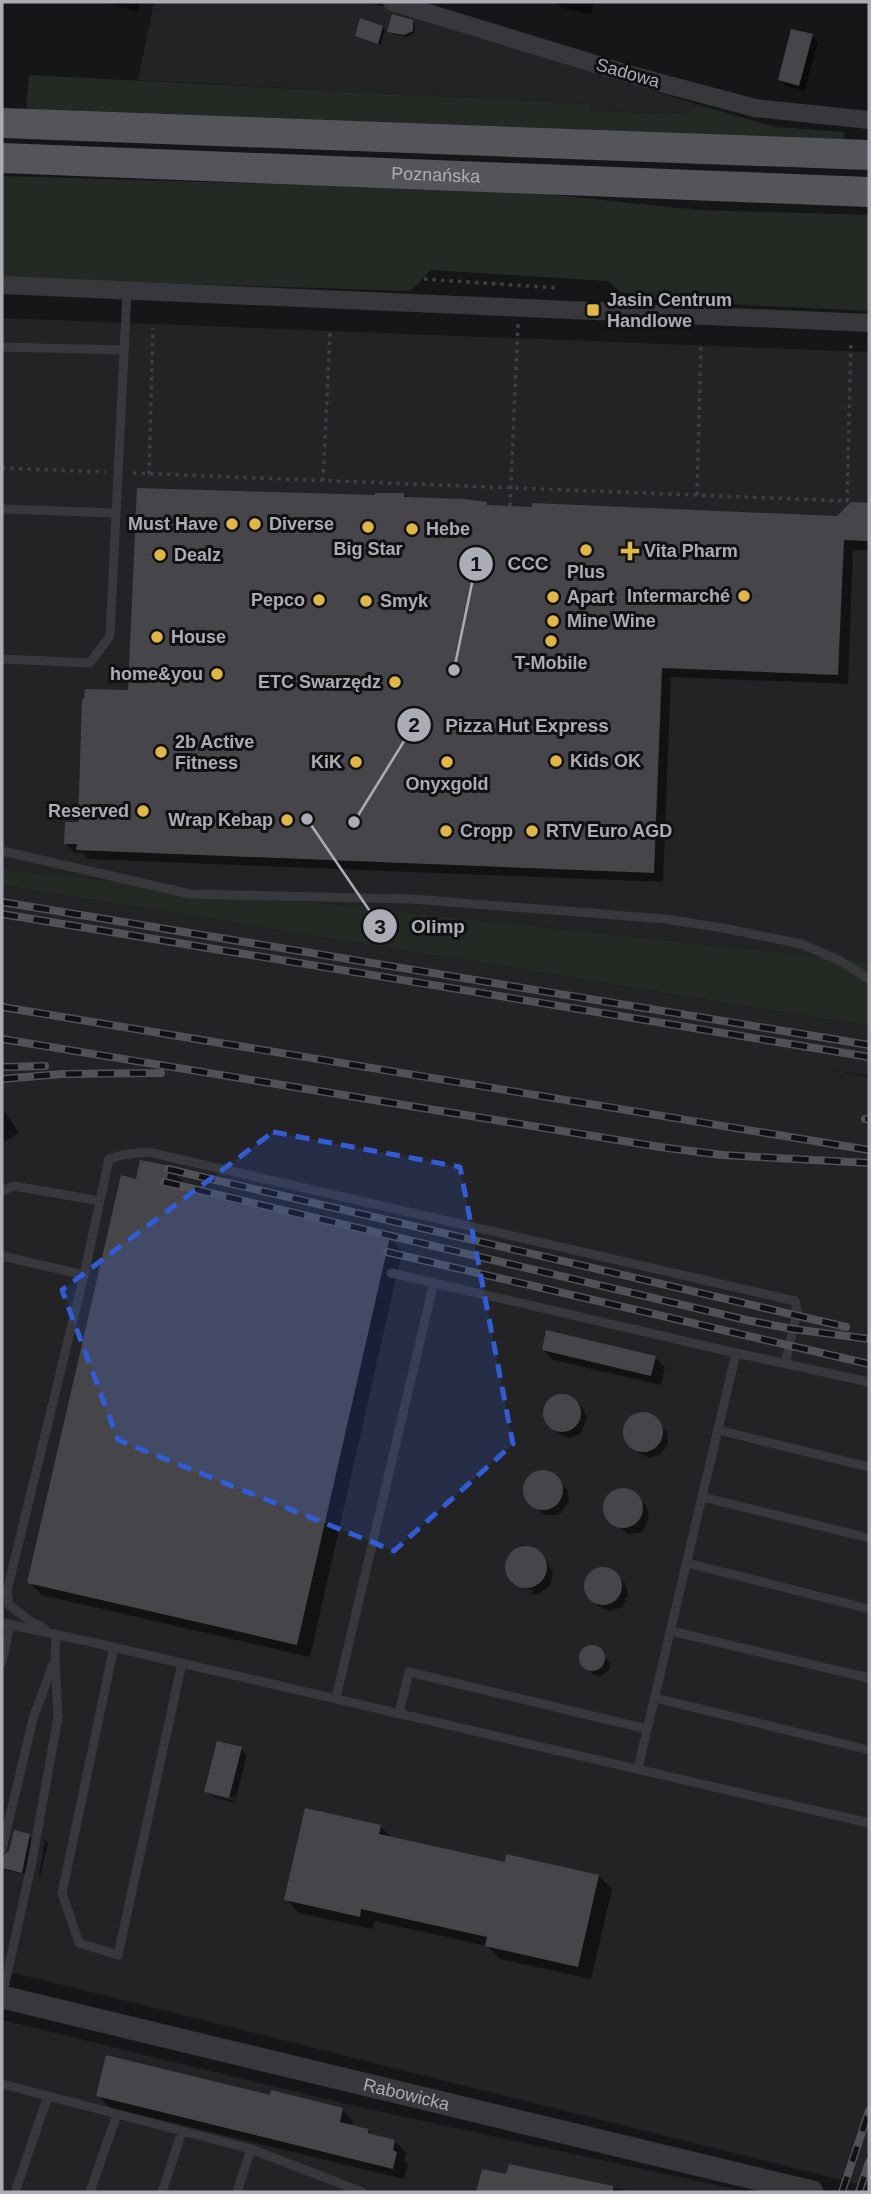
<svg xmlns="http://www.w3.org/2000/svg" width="871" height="2194" font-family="Helvetica,sans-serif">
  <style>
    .built { fill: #232225 }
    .green { fill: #232a24 }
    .shadow { fill: #0007 }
    .building { fill: #46464a }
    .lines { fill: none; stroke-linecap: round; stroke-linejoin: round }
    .path { stroke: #3e3f43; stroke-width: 3.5; stroke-dasharray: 3.5 5; stroke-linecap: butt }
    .service { stroke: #38383c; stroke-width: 9 }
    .minor { stroke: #38383c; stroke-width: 18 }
    .tertiary { stroke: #38383c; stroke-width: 23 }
    .primary { stroke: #54555b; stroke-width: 30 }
    .rail-casing { stroke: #515257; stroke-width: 8 }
    .rail { stroke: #111113; stroke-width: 5; stroke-dasharray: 16; stroke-linecap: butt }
    .marked { fill: #325cd3; fill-opacity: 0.2; stroke: #325cd3; stroke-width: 5; stroke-dasharray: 14 9; stroke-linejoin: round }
    .poi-dot { fill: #dfb647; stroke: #111113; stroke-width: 2.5 }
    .labels { text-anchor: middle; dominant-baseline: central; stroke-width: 6; stroke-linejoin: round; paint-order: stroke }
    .street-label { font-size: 18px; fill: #aaadb6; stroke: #111113 }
    .poi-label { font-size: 18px; font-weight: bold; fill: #aaadb6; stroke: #111113; text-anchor: start }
    .leader { fill: none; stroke: #aaadb6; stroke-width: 2.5 }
    .callout-dot { fill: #aaadb6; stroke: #111113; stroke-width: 2.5 }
    .mark-label { font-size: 21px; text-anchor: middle; font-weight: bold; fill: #111 }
    .callout-label { font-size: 19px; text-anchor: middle; font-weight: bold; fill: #aaadb6; stroke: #111113; stroke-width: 6; stroke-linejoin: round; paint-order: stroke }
  </style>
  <rect width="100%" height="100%" fill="#161618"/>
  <path class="built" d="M154 2H368L699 105 687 114 589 111V104L138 80Z
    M2 318 869 352V962L2 869Z
    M2 885 869 1026V1076L825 1069 869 1077V2187L2 1970Z
    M2 2020 346 2104 748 2192H2Z"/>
  <path class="green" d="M29 75 590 104V111L686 114 699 105 775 127 845 132 843 142 26 112Z
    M2 176 517 191 698 210 869 215V311L665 301 620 292 608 281 431 270 411 291 2 278Z
    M2 869 869 962V1026L2 885Z"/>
  <path class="shadow" d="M103 2H140L137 12Z
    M555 2H594L591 15 562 8Z
    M412 22 415 25V33L408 37 392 34 389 31Z
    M383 27 385 30 381 45 356 36Z
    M812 36 818 42 805 91 786 86 780 80Z
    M404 494 408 499 486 503 490 507 838 518 852 504 869 505V550H853L848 684 671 677 663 882 88 859 83 853H75L65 843 79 824 130 692 376 497Z
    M5 1112 19 1133 2 1143V1114Z
    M169 1168 182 1181 180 1191 389 1239 402 1252 310 1657 42 1595 29 1582 137 1181Z
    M543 1350 655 1357 665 1367 661 1385 553 1360Z
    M560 1395H565L575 1401 583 1408 587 1419 580 1434 569 1438 558 1433 545 1416 549 1401Z
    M647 1414 657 1421 667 1433 668 1444 661 1454 650 1458 638 1453 631 1446 627 1441 625 1429 631 1418 635 1415Z
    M539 1472 550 1473 567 1489 569 1501 562 1512 557 1515H545L528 1500 525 1489 529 1478Z
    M617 1491H629L646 1505 649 1517 644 1529 639 1533 626 1534V1532L610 1522 605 1515V1503Z
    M523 1548H529L540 1553 547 1561 553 1573 550 1586 539 1594H532L520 1589 531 1594 533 1591 514 1583 507 1570 509 1558Z
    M602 1569H608L625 1583 628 1594 624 1605 620 1608 609 1611 598 1606 587 1594 586 1583 591 1573Z
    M595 1648 610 1663 609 1670 601 1676 594 1675 581 1662V1655L585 1649Z
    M241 1749 247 1755 236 1798 211 1791V1795L235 1801V1803L213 1797 206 1791Z
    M380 1826 393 1839 506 1864 599 1876 612 1889 591 1979 500 1959 487 1946 374 1921 373 1929 299 1913 286 1899Z
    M29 1836 32 1839 25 1874 2 1869V1857Z
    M45 1840 48 1843 40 1877 39 1876Z
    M98 2095 271 2097 342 2109 353 2121 352 2127 367 2130 373 2136 395 2141 406 2153 404 2161 408 2164 404 2179 109 2107Z
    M511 2166 633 2192H478L483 2171 508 2176Z"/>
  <path class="building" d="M392 14 413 20V31L404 35 387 32Z
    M360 18 383 26 378 44 355 36Z
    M791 29 813 34 799 86 778 80Z
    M137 488 375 495V493H404V497L464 499 487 502V505L510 506 532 507V503L837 516 851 502 869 503V541L844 540 838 675 662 668 654 873 76 850 77 844H64L65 822H78L82 699H84L85 689 128 690Z
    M140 1160 170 1166 165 1186 390 1237 297 1645 27 1583 121 1175 136 1179Z
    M546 1330 656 1356 651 1376 542 1350Z
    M543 1413a19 19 0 1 1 38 0a19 19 0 1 1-38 0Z
    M623 1432a20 20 0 1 1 40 0a20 20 0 1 1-40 0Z
    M523 1490a20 20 0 1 1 40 0a20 20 0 1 1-40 0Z
    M603 1508a20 20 0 1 1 40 0a20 20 0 1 1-40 0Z
    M505 1567a21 21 0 1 1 42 0a21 21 0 1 1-42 0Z
    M584 1586a19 19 0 1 1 38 0a19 19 0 1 1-38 0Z
    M579 1658a13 13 0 1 1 26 0a13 13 0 1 1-26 0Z
    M217 1741 242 1747 229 1798 204 1792Z
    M305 1808 381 1825 379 1834 505 1862 506 1854 599 1875 578 1967 485 1946 487 1937 361 1909 360 1917 284 1900Z
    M14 1830 30 1834 22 1873 2 1868V1856L9 1851Z
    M106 2055 270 2095 271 2090 343 2108 340 2122 368 2129V2133L395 2140 393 2150 397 2152 393 2169 96 2096Z
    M509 2164 613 2186V2192H476L482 2169 506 2174Z"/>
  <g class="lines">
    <path class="path" d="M424 279 558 288
      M2 468 105 472
      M133 473 847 501 851 341
      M149 474 153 328
      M323 481 330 332
      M697 495 701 344
      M510 506 518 324"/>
    <path class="service" d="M2 347 124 350
      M2 509 116 513
      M2 659 90 663 110 636 127 291
      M2 851 190 894 412 899 665 919 723 928 801 944 839 960 869 979
      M2 1191 14 1186 100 1201 84 1275 7 1591 9 1605 30 1621 45 1629
      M100 1201 109 1159 122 1155 148 1152 795 1301 797 1312 785 1364
      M2 1256 84 1275
      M391 1273 736 1353
      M718 1430 869 1467
      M702 1497 869 1538
      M687 1563 869 1609
      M2 1623 91 1642 869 1823
      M671 1631 869 1678
      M114 1647 62 1893 79 1943 118 1955 182 1663
      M2 1662 10 1625
      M336 1698 434 1282
      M655 1698 869 1750
      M399 1713 409 1672 647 1729
      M638 1768 736 1353 869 1382
      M2 1849 33 1719 53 1664
      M2 1997 32 1862 58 1717 55 1659 56 1634
      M2 2084 251 2149 237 2192
      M251 2149 362 2192
      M15 2192 48 2096
      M90 2192 117 2114
      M162 2192 182 2131"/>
    <path class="minor" d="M392 2 635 76 755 108 869 120
      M2 285 869 323"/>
    <path class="tertiary" id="s1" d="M2 1997 812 2192"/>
    <g class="primary">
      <path d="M2 123 869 155"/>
      <path id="s2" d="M2 158 869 192"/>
    </g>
    <defs>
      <path id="rail" d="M2 902 869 1045
        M2 914 869 1057
        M2 1007 869 1150
        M2 1039 660 1147 722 1155 869 1163
        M2 1067 45 1066
        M2 1079 62 1074 161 1073
        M865 1119H869
        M168 1169 846 1327
        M164 1182 746 1320 793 1329 869 1339
        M387 1252 869 1364
        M842 2192 869 2111
        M859 2192 869 2162"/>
    </defs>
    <use href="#rail" class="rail-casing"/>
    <use href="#rail" class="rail"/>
  </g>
  <path class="marked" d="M273 1132 460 1167 513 1444 394 1551 118 1440 62 1290Z"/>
  <g class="poi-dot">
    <rect x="586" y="303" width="14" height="14" rx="3.5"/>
    <circle cx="232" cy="524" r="7"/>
    <circle cx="255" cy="524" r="7"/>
    <circle cx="368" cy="527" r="7"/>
    <circle cx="412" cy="529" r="7"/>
    <circle cx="586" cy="550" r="7"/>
    <path d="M626.5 540.5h7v7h7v7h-7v7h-7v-7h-7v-7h7z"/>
    <circle cx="160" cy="555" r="7"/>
    <circle cx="744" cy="596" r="7"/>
    <circle cx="553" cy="597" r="7"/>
    <circle cx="319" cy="600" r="7"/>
    <circle cx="366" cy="601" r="7"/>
    <circle cx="553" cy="621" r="7"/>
    <circle cx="157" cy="637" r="7"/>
    <circle cx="551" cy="641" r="7"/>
    <circle cx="217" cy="674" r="7"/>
    <circle cx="395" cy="682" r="7"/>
    <circle cx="161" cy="752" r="7"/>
    <circle cx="556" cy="761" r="7"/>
    <circle cx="356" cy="762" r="7"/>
    <circle cx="447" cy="762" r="7"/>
    <circle cx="143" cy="811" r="7"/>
    <circle cx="287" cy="820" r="7"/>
    <circle cx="446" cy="831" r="7"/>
    <circle cx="532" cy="831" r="7"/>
  </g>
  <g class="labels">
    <g class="street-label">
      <text transform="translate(628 73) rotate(16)">Sadowa</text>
      <text stroke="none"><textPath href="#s2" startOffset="434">Poznańska</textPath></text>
      <text stroke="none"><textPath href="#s1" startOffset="416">Rabowicka</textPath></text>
    </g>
    <g class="poi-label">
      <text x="607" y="300">Jasin Centrum<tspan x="607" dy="21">Handlowe</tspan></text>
      <text x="218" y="524" text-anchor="end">Must Have</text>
      <text x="269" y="524">Diverse</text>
      <text x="426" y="529">Hebe</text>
      <text x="368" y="549" text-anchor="middle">Big Star</text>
      <text x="644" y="551">Vita Pharm</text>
      <text x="174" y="555">Dealz</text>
      <text x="586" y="572" text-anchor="middle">Plus</text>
      <text x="730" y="596" text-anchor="end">Intermarché</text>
      <text x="567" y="597">Apart</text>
      <text x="305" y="600" text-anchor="end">Pepco</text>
      <text x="380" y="601">Smyk</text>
      <text x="567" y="621">Mine Wine</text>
      <text x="171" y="637">House</text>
      <text x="551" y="663" text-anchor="middle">T-Mobile</text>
      <text x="203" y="674" text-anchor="end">home&amp;you</text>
      <text x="381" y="682" text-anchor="end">ETC Swarzędz</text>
      <text x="175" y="742">2b Active<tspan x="175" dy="21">Fitness</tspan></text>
      <text x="570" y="761">Kids OK</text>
      <text x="342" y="762" text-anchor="end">KiK</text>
      <text x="447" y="784" text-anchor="middle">Onyxgold</text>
      <text x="129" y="811" text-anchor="end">Reserved</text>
      <text x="273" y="820" text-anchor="end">Wrap Kebap</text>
      <text x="460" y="831">Cropp</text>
      <text x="546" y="831">RTV Euro AGD</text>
    </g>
  </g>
  <path class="leader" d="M454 670L476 564M354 822L414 725M307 819L380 926"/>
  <g class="callout-dot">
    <circle cx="454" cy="670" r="7"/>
    <circle cx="354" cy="822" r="7"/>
    <circle cx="307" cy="819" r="7"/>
    <circle cx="476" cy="564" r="18"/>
    <circle cx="414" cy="725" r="18"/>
    <circle cx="380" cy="926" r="18"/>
  </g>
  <g class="mark-label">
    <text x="476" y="571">1</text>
    <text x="414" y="732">2</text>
    <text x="380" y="934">3</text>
  </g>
  <g class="callout-label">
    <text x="528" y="570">CCC</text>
    <text x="527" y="732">Pizza Hut Express</text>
    <text x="438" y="933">Olimp</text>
  </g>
  <rect width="871" height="2194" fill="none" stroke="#aaadb6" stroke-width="7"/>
</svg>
